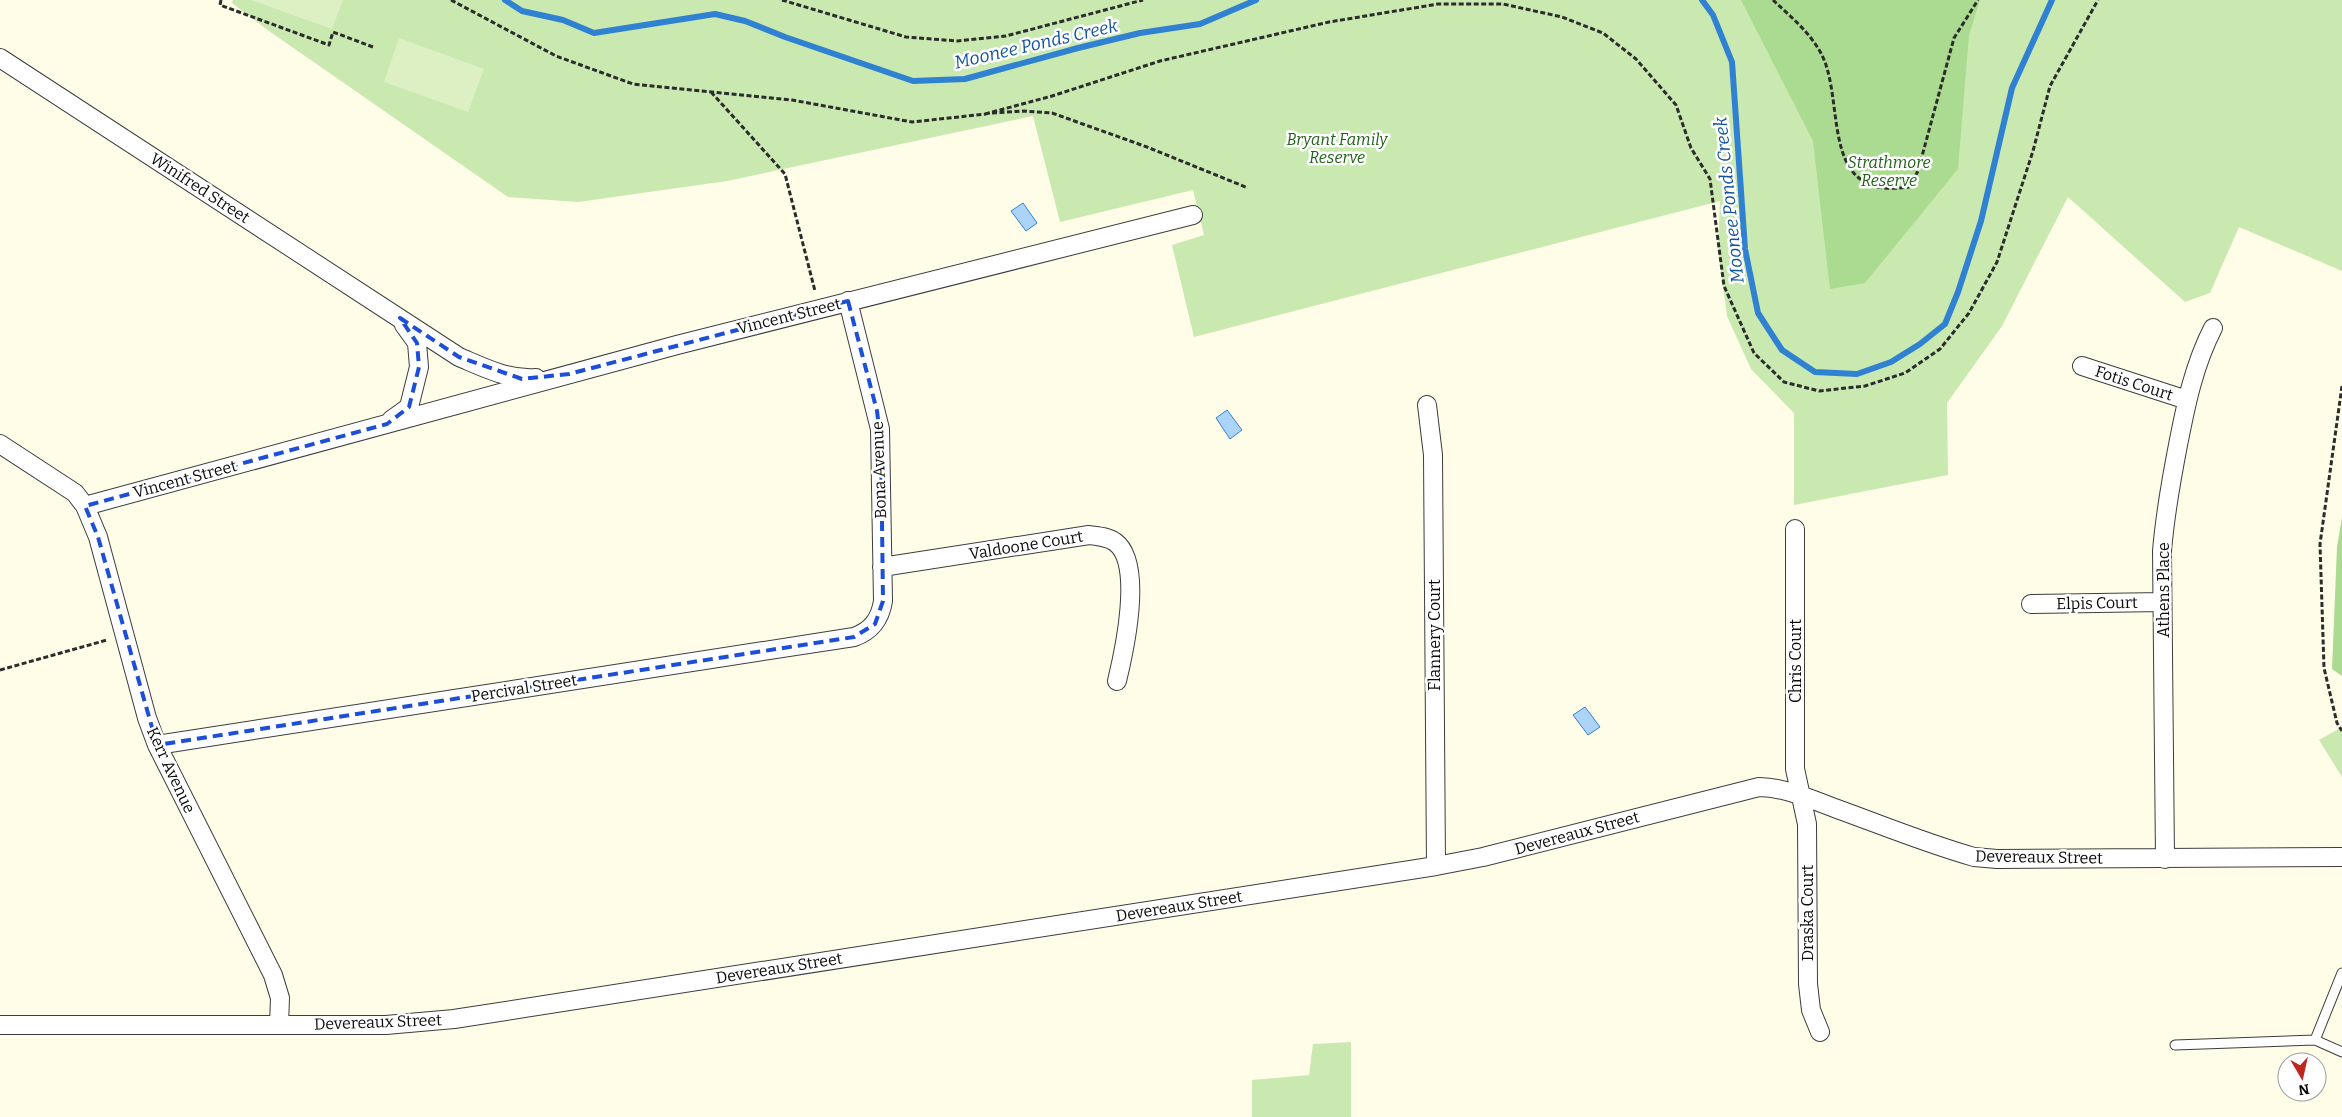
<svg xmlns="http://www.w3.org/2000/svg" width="2342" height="1117" font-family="Bitter,serif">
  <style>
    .green { fill: #c9e9b1 }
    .forest { fill: #aadb90 }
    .pitch { fill: #dcf0c3 }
    .water { fill: #abd4f8; stroke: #3081d1 }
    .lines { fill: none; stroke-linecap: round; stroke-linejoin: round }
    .stream { stroke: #3081d1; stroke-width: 6 }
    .service-casing { stroke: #3d3d3d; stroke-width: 11 }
    .minor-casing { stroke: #3d3d3d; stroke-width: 20 }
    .path { stroke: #2c2c2c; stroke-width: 3; stroke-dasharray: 5 2.5; stroke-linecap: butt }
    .service { stroke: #fff; stroke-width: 9 }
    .minor { stroke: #fff; stroke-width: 18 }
    .marked { fill: none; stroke: #1d4ed8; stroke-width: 4; stroke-dasharray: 10 6; stroke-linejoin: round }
    .labels { text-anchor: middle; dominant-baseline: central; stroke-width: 5; stroke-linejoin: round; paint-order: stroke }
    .park-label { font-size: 16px; font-style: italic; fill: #22631a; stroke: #fff }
    .street-label { font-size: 16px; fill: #0a0a0a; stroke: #fff }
    .water-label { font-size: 18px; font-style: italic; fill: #12539e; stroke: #fff }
  </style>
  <rect width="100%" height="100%" fill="#fffde8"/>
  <path class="green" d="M233 0H2342V271L2239 227 2210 293 2185 302 2068 197 2002 326 1947 403 1948 475 1794 505V413L1751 369 1727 316 1718 248 1720 201 1194 337 1172 245 1204 235 1193 190 1060 222 1033 116 727 181 578 202 508 197 269 31 232 3Z
    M2342 727V777L2319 740Z
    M1351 1042V1117H1252V1080L1309 1075 1313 1044Z"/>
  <path class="forest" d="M1741 0H1980L1969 35 1958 169 1865 283 1830 289 1813 141Z
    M2342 517V676L2332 669 2337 547Z"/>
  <path class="pitch" d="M251 0H343L332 29Z
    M399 38 484 69 468 112 384 82Z"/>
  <path class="water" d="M1023 203 1037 223 1026 231 1011 211Z
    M1227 410 1242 430 1230 439 1216 418Z
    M1585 707 1600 727 1588 735 1573 715Z"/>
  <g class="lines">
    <path class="stream" d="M505 0 522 11 563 20 594 33 715 14 745 21 785 37 913 81 965 79 1078 48 1140 33 1200 24 1256 0
      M1702 0 1713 15 1732 62 1745 249 1758 313 1782 350 1815 372 1857 374 1891 362 1920 344 1945 324 1958 292 1981 221 2012 88 2052 0"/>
    <defs>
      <path id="service" d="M2315 1040 2342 973
        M2175 1045 2315 1040 2342 1052"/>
      <path id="minor" d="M0 58 459 357C485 368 508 380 536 378
        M2082 366 2187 400
        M1427 405 1433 455 1436 866
        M391 420 409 407 419 367 417 343 404 325
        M0 444 75 493 85 506 98 537 147 718 157 745 273 975 280 998 279 1025
        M85 506 677 345 1193 215
        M1795 529V769L1807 824 1808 984 1811 1010 1820 1032
        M882 567 1089 535C1098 536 1108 537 1115 542 1144 563 1124 652 1117 681
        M2031 604 2162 602
        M157 745 854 637C871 631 880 620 883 601L880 429 848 301
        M2165 859 2162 551C2165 515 2171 481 2178 445 2186 404 2194 365 2213 328
        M0 1025H386L454 1019 1436 866 1483 857 1759 787C1789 788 1812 800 1840 810 1884 826 1928 844 1974 857L1997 859 2342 857"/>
    </defs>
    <use href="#service" class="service-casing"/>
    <use href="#minor" class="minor-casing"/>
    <path class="path" d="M221 0 220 5 329 45 333 32 373 47
      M451 0 556 56 633 84 792 100 912 122 986 114
      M782 0 906 37 957 41 1006 36 1143 0
      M1773 0C1793 19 1817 38 1826 65 1843 117 1824 200 1909 187L1918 171 1954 38 1978 0
      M711 92 785 174 815 291
      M992 113 1024 111 1052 113 1147 147 1248 188
      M985 114 1052 96 1160 61 1329 22 1438 4H1503L1562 17 1603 33 1636 59 1676 105 1691 148 1710 179 1724 286 1754 353 1784 382 1819 391 1865 386 1905 373 1940 349 1969 313 1997 262 2033 151 2050 86 2098 0
      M2342 386 2320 544 2324 668 2337 723 2342 731
      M0 670 107 640"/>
    <use href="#service" class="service"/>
    <use href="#minor" class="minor"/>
  </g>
  <path class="marked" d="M848 301 877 411 881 443 883 601 875 624 854 637 157 745 98 537 85 506 387 424 409 407 419 367 417 343 400 318 459 357 522 379 569 374Z"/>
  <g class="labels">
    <g class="park-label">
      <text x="1337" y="139">Bryant Family<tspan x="1337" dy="18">Reserve</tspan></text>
      <text x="1889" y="162">Strathmore<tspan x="1889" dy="18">Reserve</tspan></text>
    </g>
    <g class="street-label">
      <text transform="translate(200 188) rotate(33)">Winifred Street</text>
      <text transform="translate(789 316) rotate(-14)">Vincent Street</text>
      <text transform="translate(2134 383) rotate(18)">Fotis Court</text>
      <text transform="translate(879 470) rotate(-92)">Bona Avenue</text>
      <text transform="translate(185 479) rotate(-15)">Vincent Street</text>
      <text transform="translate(1026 545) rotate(-9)">Valdoone Court</text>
      <text transform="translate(2163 590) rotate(-90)">Athens Place</text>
      <text transform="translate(2097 603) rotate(-1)">Elpis Court</text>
      <text transform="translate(1434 635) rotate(-90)">Flannery Court</text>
      <text transform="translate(1795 661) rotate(-90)">Chris Court</text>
      <text transform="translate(524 688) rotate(-9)">Percival Street</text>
      <text transform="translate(171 770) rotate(65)">Kerr Avenue</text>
      <text transform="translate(1577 833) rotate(-15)">Devereaux Street</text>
      <text transform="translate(2039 857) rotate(1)">Devereaux Street</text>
      <text transform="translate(1179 906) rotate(-9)">Devereaux Street</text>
      <text transform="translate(1807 913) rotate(-90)">Draska Court</text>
      <text transform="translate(779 968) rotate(-9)">Devereaux Street</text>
      <text transform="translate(378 1022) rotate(-2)">Devereaux Street</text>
    </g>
    <g class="water-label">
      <text transform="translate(1036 44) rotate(-13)">Moonee Ponds Creek</text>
      <text transform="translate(1729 200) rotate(-96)">Moonee Ponds Creek</text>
    </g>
  </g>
  <g transform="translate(2302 1077) rotate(171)"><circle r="24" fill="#ffffff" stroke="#9d9d9d"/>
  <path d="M0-4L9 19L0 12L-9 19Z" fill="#bd2720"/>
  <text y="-8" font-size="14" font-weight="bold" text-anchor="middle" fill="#0a0a0a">N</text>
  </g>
</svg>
